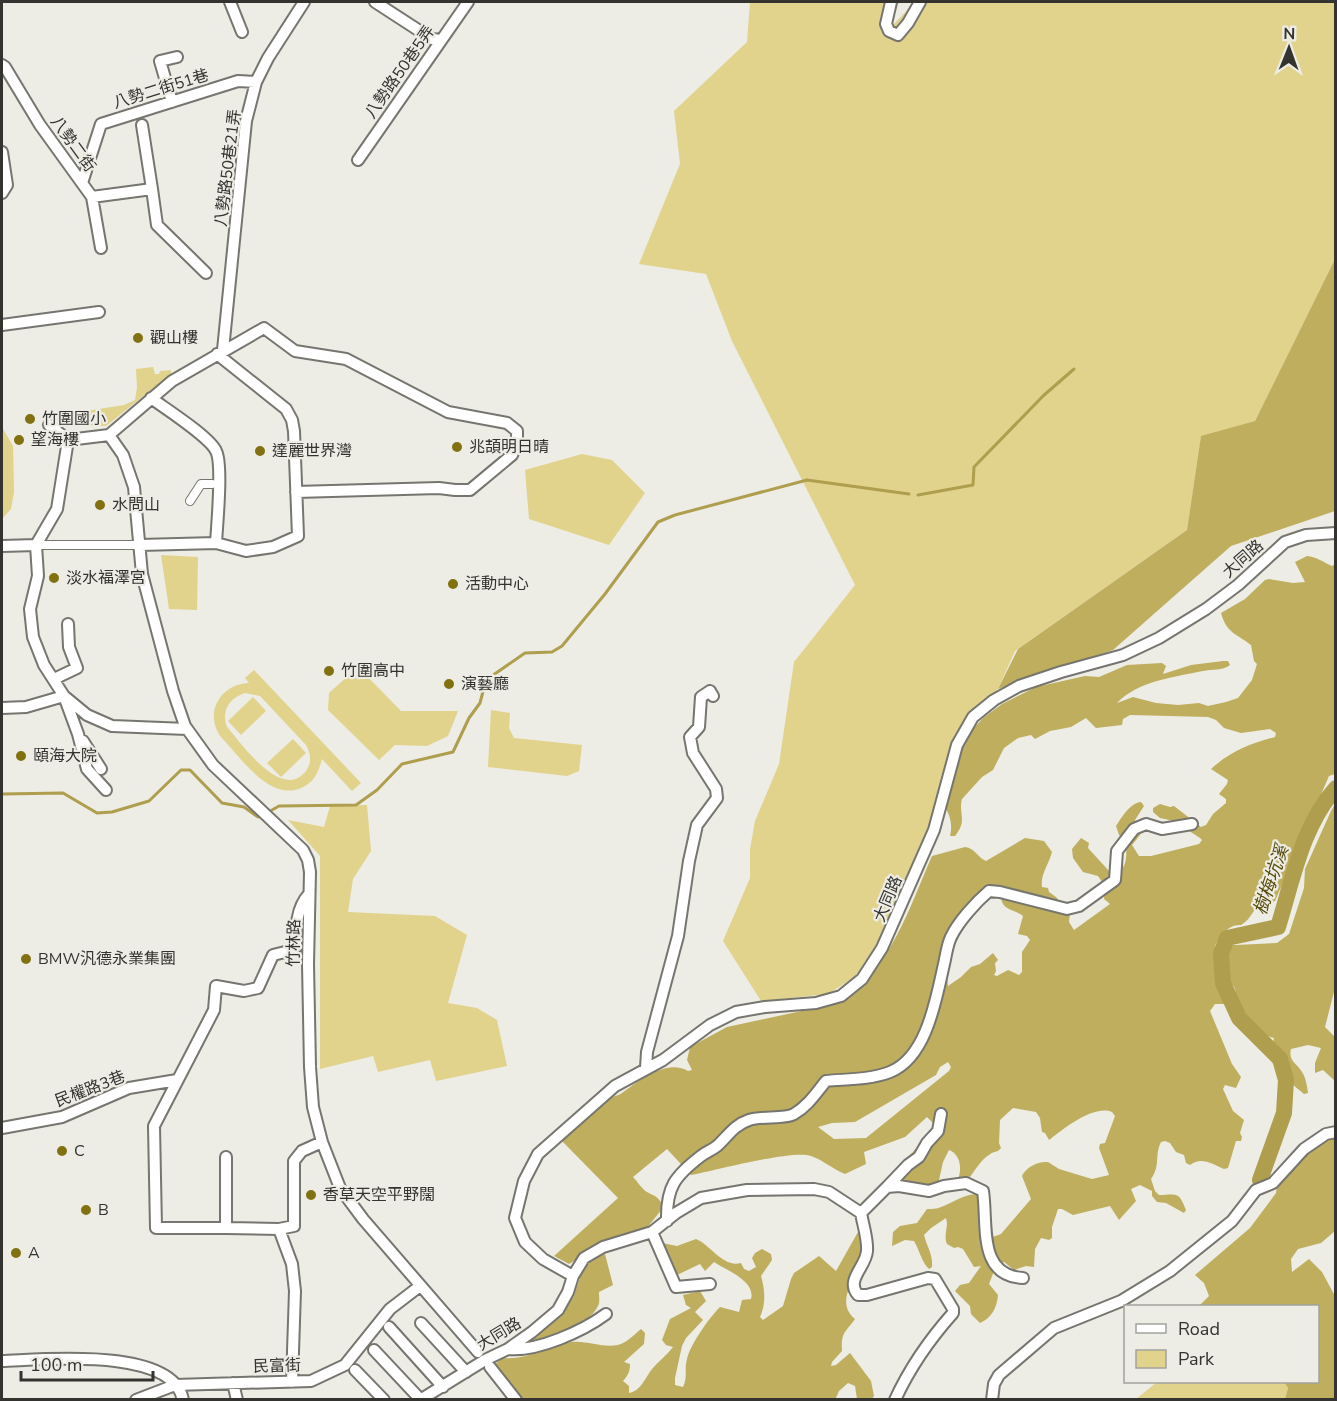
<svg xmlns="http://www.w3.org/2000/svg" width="1337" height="1401" font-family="'Nunito Sans','Noto Sans TC',sans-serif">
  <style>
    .green { fill: #e1d38c; fill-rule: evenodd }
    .forest { fill: #beae5d; fill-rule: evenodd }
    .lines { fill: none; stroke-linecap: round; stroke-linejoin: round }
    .stream { stroke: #ae9e4d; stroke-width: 3 }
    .river { stroke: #ae9e4d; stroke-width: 16 }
    .pedestrian-casing { stroke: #76756f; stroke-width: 10 }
    .minor-casing { stroke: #76756f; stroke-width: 14 }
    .pedestrian { stroke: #fff; stroke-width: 8 }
    .minor { stroke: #fff; stroke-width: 10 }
    .poi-dot { fill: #827111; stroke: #edece5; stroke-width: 2 }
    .labels { text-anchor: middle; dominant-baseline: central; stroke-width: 4.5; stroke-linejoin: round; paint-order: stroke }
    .street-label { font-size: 16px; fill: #343330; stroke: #edece5 }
    .poi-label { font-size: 16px; fill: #343330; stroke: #edece5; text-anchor: start }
    .water-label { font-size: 18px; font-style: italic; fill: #564a09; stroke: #edece5 }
  </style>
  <rect width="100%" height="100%" fill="#edece5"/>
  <path class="green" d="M750 2H899L890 28 915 2H1335V259L1255 421 1201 437 1187 530 1015 651 998 689 964 724 941 776 933 836 878 942 855 977 828 994 761 1001 723 941 750 878V849L755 821 779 764 794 662 855 585 732 341 706 274 639 264 680 164 674 111 747 42Z
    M153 367 155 374H159L160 371 171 370V374L106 426 73 425 67 414 124 405 135 400 137 388 136 369Z
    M2 427 13 446 14 492 11 509 2 519Z
    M582 454 612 460 645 493 609 545 529 519 525 470Z
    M161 555 198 557 197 610 169 609Z
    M358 667 401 711H458L448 736 427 746 395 745 379 760 328 710 329 693Z
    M254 670 361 783 352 791 322 759C319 771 314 783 301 788 269 802 240 756 220 736 204 712 221 684 249 683L245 678ZM245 693 260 696 306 745C311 754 312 762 306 771 282 802 242 744 227 727 221 711 229 698 245 693Z
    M253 697 266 711 241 735 228 721Z
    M491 710 510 713 509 728 514 738 582 745 579 771 567 776 488 767Z
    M293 739 306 753 281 777 267 763Z
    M367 805 371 851 353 879 348 912 435 916 467 935 448 1003 477 1008 497 1020 507 1066 436 1081 430 1060 378 1072 373 1056 320 1069V856L288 820 324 827 330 806Z
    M1157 1382H1284L1288 1388 1285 1399 1135 1400Z"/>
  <path class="forest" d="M1335 259V511L1231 546 1113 650 998 689 1018 649 1187 530 1201 436 1255 421Z
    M1307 556C1317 557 1323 562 1332 566L1335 564V774L1329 776 1275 901 1270 903 1264 900C1253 907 1253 918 1241 925 1228 924 1220 936 1215 946L1277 943 1289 934 1304 888 1305 869 1331 811 1335 804 1336 984 1325 1027 1335 1037V1081L1323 1070 1315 1073V1063L1321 1048 1308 1045 1291 1049C1288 1061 1297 1063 1302 1072 1306 1078 1307 1086 1308 1093L1304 1094C1298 1089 1290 1083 1286 1076 1281 1066 1280 1056 1272 1048L1274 1038C1251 1032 1242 1024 1237 1000 1236 994 1236 990 1233 985L1222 983 1231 1004H1215L1210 1011 1232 1064 1241 1077 1236 1088 1225 1085 1223 1089 1233 1111 1244 1120 1240 1133 1242 1137 1241 1141H1236L1228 1168 1224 1169C1213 1164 1201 1156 1190 1165L1186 1163 1184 1155 1176 1152 1170 1143 1165 1141 1161 1142C1154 1156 1161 1165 1151 1179L1155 1191 1159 1195C1178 1194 1179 1192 1186 1210L1184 1213 1166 1203 1157 1202 1152 1196V1191L1140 1185 1131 1189 1136 1201 1119 1220 1110 1206 1073 1215 1062 1209H1058L1052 1227V1238L1049 1240 1041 1238 1035 1249 1034 1267 1026 1266 1014 1270 1004 1262 1000 1263 994 1271 989 1284 998 1295C997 1307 992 1318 980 1323L971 1314 970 1306 955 1291 960 1285 969 1283 981 1266 974 1267 963 1249 958 1247 954 1248 947 1244C943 1235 949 1227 946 1218L931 1228 924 1235C927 1247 933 1254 932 1267L929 1269C921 1261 920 1251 914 1241L905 1240 892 1246 893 1232 900 1226 917 1223 927 1209C932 1209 937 1209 941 1207 954 1203 983 1179 989 1209 991 1217 989 1229 990 1238L1001 1234 1031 1199 1022 1176C1026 1167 1038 1161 1048 1162L1059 1169 1092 1179 1109 1175 1099 1148 1100 1144 1105 1143 1115 1116 1112 1112C1094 1104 1063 1129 1049 1140L1045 1133 1042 1132 1040 1118 1036 1112 1013 1108 1000 1120 999 1143 1001 1148 998 1151C982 1154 975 1173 964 1184L957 1182C962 1172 962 1155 949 1150L943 1162 939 1180 944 1187H923L907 1182 879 1190 936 1126 927 1117 905 1137 864 1152 866 1164 845 1174C833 1169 823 1160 811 1156 794 1149 713 1171 691 1175L667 1149 633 1177C637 1181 642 1189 647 1192 656 1197 660 1197 663 1208L645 1230 619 1235 569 1264 554 1256 618 1198 562 1141C573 1131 593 1106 605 1099 610 1096 617 1097 622 1093 638 1081 667 1058 688 1071L692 1070 687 1060 690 1047 727 1027 811 1009C822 1008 828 1005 837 1000 891 971 909 908 932 856L965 847C975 848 978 858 986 861L1025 838 1044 841 1052 852C1049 864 1040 875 1042 887L1048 888 1049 892 1056 897 1070 913 1069 922 1074 930 1110 904 1104 899 1105 886 1098 876 1083 872 1073 858 1072 849 1081 838 1089 843 1088 848 1109 871C1130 873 1125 857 1127 842L1119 835 1116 826C1122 817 1130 803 1141 802L1144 806 1135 820C1139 836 1147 827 1132 845L1139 856H1151L1199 844 1202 840 1200 838 1174 821 1160 818 1153 812V808L1160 804 1170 807 1174 806 1201 827 1206 825 1213 814 1226 803V799L1219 794 1227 784 1228 780 1211 769C1231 751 1249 744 1275 737L1276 733 1270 729 1241 733 1224 728 1216 720 1208 717 1130 715 1123 719 1122 725 1096 728 1086 718 1071 727 1050 731 1035 739 1031 735 1018 738 1004 748 993 770 982 777 962 799C958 814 968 820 955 836H950C953 825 950 813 943 805L958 755 966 743 968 735 983 718 1002 704 1036 687 1085 676 1099 677 1127 665 1162 663 1166 666 1163 674 1191 665 1223 661H1228L1230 665C1222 671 1212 669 1203 671 1174 677 1138 681 1117 703L1133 697 1156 703 1178 705 1199 703 1208 706 1226 702 1238 698 1252 680 1257 664 1254 661 1251 645C1236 633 1227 634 1221 613L1245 599 1265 580 1269 579 1293 583 1305 582 1295 562ZM994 890 1001 897C1002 911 1015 909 1023 916L1018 934 1027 936 1030 940 1022 952V972L1019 975 1008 970 997 976 994 975 996 971 995 963 998 960 993 953 980 964 971 967 961 977 948 986C943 946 971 920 994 890ZM948 1062 951 1067 949 1071 866 1138 834 1139 818 1127 832 1123 855 1122 936 1075 940 1067Z
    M1335 1133V1231L1321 1243 1298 1249 1291 1259 1292 1272 1309 1259 1322 1272 1335 1296V1399H1285L1288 1388 1284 1382H1318V1306H1199L1209 1296 1204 1283 1195 1275 1250 1228 1276 1193 1279 1172Z
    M858 1232 862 1235C862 1241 864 1248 863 1254 861 1273 832 1300 855 1319 845 1333 841 1332 842 1351L832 1362 831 1366 836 1365 850 1353 871 1381 874 1396 872 1399H857L855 1386 848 1383 839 1391 835 1400 523 1399 495 1364 503 1358C526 1361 548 1345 571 1342 587 1340 602 1348 618 1345 626 1343 634 1335 641 1329L645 1333 644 1344 624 1362 630 1364C630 1372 628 1375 623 1381L629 1386V1393C641 1391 645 1378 652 1369 659 1361 667 1355 673 1347L666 1345 662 1340 670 1319 691 1308 686 1305 683 1295 700 1291 706 1301 695 1312 703 1320 686 1338 682 1346 675 1378V1385L683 1387C688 1377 684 1369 687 1359 690 1345 709 1318 720 1307L739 1312 742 1300 751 1299C756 1281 726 1270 714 1262L705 1271 700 1264 677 1275 673 1272 662 1243 677 1246 696 1239C711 1245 723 1268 741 1263L744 1269 749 1271 756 1267 752 1258 755 1253 762 1249 771 1254 772 1260 761 1276C765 1290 766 1304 760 1317L763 1320 783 1306 791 1279 794 1273 819 1256 836 1271Z
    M605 1254 613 1285 599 1292C599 1296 600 1303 598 1306 589 1327 542 1338 522 1344L573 1298 581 1275 591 1259Z"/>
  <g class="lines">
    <path class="stream" d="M918 495 973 485 974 467 1043 396 1074 369
      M2 794 63 793 97 813 112 812 149 801 181 770H190L222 803 244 807 258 817
      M272 810 279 806 356 805 377 790 402 764 453 752 469 718 480 703 486 680 525 653 552 652 562 646 605 594 658 522 675 515 807 480 909 494"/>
    <path class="river" d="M1260 1180 1284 1113 1286 1080 1280 1059 1239 1018 1223 983 1221 954 1227 938 1278 927C1293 879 1302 826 1336 788"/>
    <defs>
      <path id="pedestrian" d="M190 501 201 484H212
        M36 545H140"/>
      <path id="minor" d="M230 2 242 32
        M375 2 432 39 441 40
        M891 2 886 24 889 31 898 35 908 23 920 2
        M2 65 5 67 40 125 92 197 101 248
        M172 102 160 61 177 57
        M142 125 152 189
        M2 152 7 185 2 193
        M358 160 468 2
        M82 183 101 124 238 81 256 82
        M92 197 152 189 157 225 206 273
        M2 325 99 312
        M223 350 246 121 256 82 268 58 304 2
        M151 398C166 409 210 437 216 451 223 464 217 525 216 543L246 551 273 547 298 536 294 431 292 420 286 409 217 354
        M49 425 68 440 109 435 172 381 264 328 295 351 346 359 448 412 507 423 517 431V443L512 455 470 490H455L439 488 296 492
        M109 435 123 455 134 487 142 574 173 691 185 726 213 765 303 850 308 860 310 872 308 964 310 1067 313 1107 322 1142 340 1188 363 1219 478 1352
        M36 545 38 576 30 609 33 637 44 665 64 696 78 734 87 769 106 790
        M140 545 216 543
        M2 546 36 545 57 509 68 440
        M54 679 77 668 69 647 68 624
        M64 696 87 715 112 726 187 729
        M2 708 26 707 64 696
        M83 741 101 769
        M646 1068 647 1052 678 936 689 861 697 825 717 798 716 789 693 753 690 737 699 727 701 697 710 691 713 696
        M2 1128 62 1117 129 1088 177 1080
        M226 1157V1228H156L154 1126 214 1010 216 986 244 991 258 988 273 955 289 951 296 947C296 928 296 908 309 894
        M887 1187 908 1165 919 1157 927 1143 938 1131 941 1114
        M861 1213 887 1187 899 1186 929 1191 944 1186 966 1183 983 1191C988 1224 977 1276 1023 1278
        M667 1221C666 1187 675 1176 701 1156 706 1152 712 1150 717 1146 728 1136 734 1125 749 1120 761 1116 786 1119 794 1114 808 1106 816 1093 826 1081 847 1079 869 1080 890 1072 927 1057 936 999 944 964 946 956 947 945 951 937 958 922 976 902 989 891L1000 892 1067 909 1079 906 1115 880 1117 851 1134 829 1146 824 1162 829 1192 824
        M226 1228 279 1229 294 1226V1161L302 1151 322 1142
        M279 1229 292 1264 295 1291 292 1382
        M652 1232 676 1287 710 1284
        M573 1276 543 1259 525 1242 515 1218 524 1181 538 1154 615 1086 663 1060 710 1025 736 1012 765 1007 816 1003 841 996 862 979 882 948 934 830 957 745 973 717 994 700 1019 686 1061 672 1123 655 1159 638 1206 609 1238 585 1285 542 1306 535 1336 533
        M421 1323 466 1372
        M389 1327 443 1387
        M508 1349C537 1352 583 1331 606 1314
        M374 1350 420 1399
        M2 1361C41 1360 173 1346 183 1400
        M490 1367 516 1400
        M355 1370 384 1400
        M233 1383 237 1400
        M136 1400 175 1385 311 1381 345 1365 390 1309 420 1286
        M420 1400 485 1360 508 1349 532 1332 558 1310 568 1292 573 1276 584 1258 603 1247 652 1232 676 1213 701 1198 747 1190 814 1189 829 1192 861 1213C863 1225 868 1239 867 1251 866 1267 845 1280 858 1295H867L928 1278 935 1279 953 1309V1313C929 1340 910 1367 895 1400
        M992 1400 994 1384 999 1375 1054 1328 1121 1301 1170 1271 1232 1221 1256 1190 1273 1183 1304 1149 1326 1134 1336 1132"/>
    </defs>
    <use href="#pedestrian" class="pedestrian-casing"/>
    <use href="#minor" class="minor-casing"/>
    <use href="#pedestrian" class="pedestrian"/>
    <use href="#minor" class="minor"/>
  </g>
  <g class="poi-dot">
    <circle cx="138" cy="338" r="6"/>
    <circle cx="30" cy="419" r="6"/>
    <circle cx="19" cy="440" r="6"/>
    <circle cx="457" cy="447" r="6"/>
    <circle cx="260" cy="451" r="6"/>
    <circle cx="100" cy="505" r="6"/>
    <circle cx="54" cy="578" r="6"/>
    <circle cx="453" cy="584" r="6"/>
    <circle cx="329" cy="671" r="6"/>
    <circle cx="449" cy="684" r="6"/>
    <circle cx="21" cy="756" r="6"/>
    <circle cx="26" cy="959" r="6"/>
    <circle cx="62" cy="1151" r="6"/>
    <circle cx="311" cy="1195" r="6"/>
    <circle cx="86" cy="1210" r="6"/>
    <circle cx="16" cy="1253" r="6"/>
  </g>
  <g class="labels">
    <g class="street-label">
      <text transform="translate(400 72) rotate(-55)">八勢路50巷5弄</text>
      <text transform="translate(161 89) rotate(-17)">八勢二街51巷</text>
      <text transform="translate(73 144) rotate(54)">八勢二街</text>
      <text transform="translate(228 168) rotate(-83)">八勢路50巷21弄</text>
      <text transform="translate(1243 559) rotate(-41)">大同路</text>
      <text transform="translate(888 899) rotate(-67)">大同路</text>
      <text transform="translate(294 943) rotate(-89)">竹林路</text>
      <text transform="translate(90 1089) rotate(-21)">民權路3巷</text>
      <text transform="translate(499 1334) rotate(-31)">大同路</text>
      <text transform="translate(277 1366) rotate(-2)">民富街</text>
    </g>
    <g class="poi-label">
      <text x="150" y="338">觀山樓</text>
      <text x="42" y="419">竹圍國小</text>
      <text x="31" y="440">望海樓</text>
      <text x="469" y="447">兆頡明日晴</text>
      <text x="272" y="451">達麗世界灣</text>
      <text x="112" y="505">水問山</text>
      <text x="66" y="578">淡水福澤宮</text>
      <text x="465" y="584">活動中心</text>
      <text x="341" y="671">竹圍高中</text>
      <text x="461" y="684">演藝廳</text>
      <text x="33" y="756">頤海大院</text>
      <text x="38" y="959">BMW汎德永業集團</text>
      <text x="74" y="1151">C</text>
      <text x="323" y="1195">香草天空平野闊</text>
      <text x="98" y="1210">B</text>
      <text x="28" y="1253">A</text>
    </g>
    <g class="water-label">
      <text transform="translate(1271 880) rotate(-71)">樹梅坑溪</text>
    </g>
  </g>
  <rect width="1337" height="1401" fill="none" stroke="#343330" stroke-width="6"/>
  <rect x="1124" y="1305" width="195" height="78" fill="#edece5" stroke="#a3a29d" stroke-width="1.5"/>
  <rect x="1136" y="1324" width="30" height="9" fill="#ffffff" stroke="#a3a29d" stroke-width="1.5"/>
  <text x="1178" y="1335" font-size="18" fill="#343330">Road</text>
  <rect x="1136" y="1350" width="30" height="18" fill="#e1d38c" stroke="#a3a29d" stroke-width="1.5"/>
  <text x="1178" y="1365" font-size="18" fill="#343330">Park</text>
  <g transform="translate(1289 48) rotate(1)" stroke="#edece5" stroke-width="4.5" paint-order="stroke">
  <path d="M0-4.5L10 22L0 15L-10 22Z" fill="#343330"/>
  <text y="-9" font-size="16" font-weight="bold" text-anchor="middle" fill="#343330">N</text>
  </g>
  <path d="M21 1371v9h132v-9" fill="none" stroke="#343330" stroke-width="3"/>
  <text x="30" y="1371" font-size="18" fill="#343330" stroke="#edece5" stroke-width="4.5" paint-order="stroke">100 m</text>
</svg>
